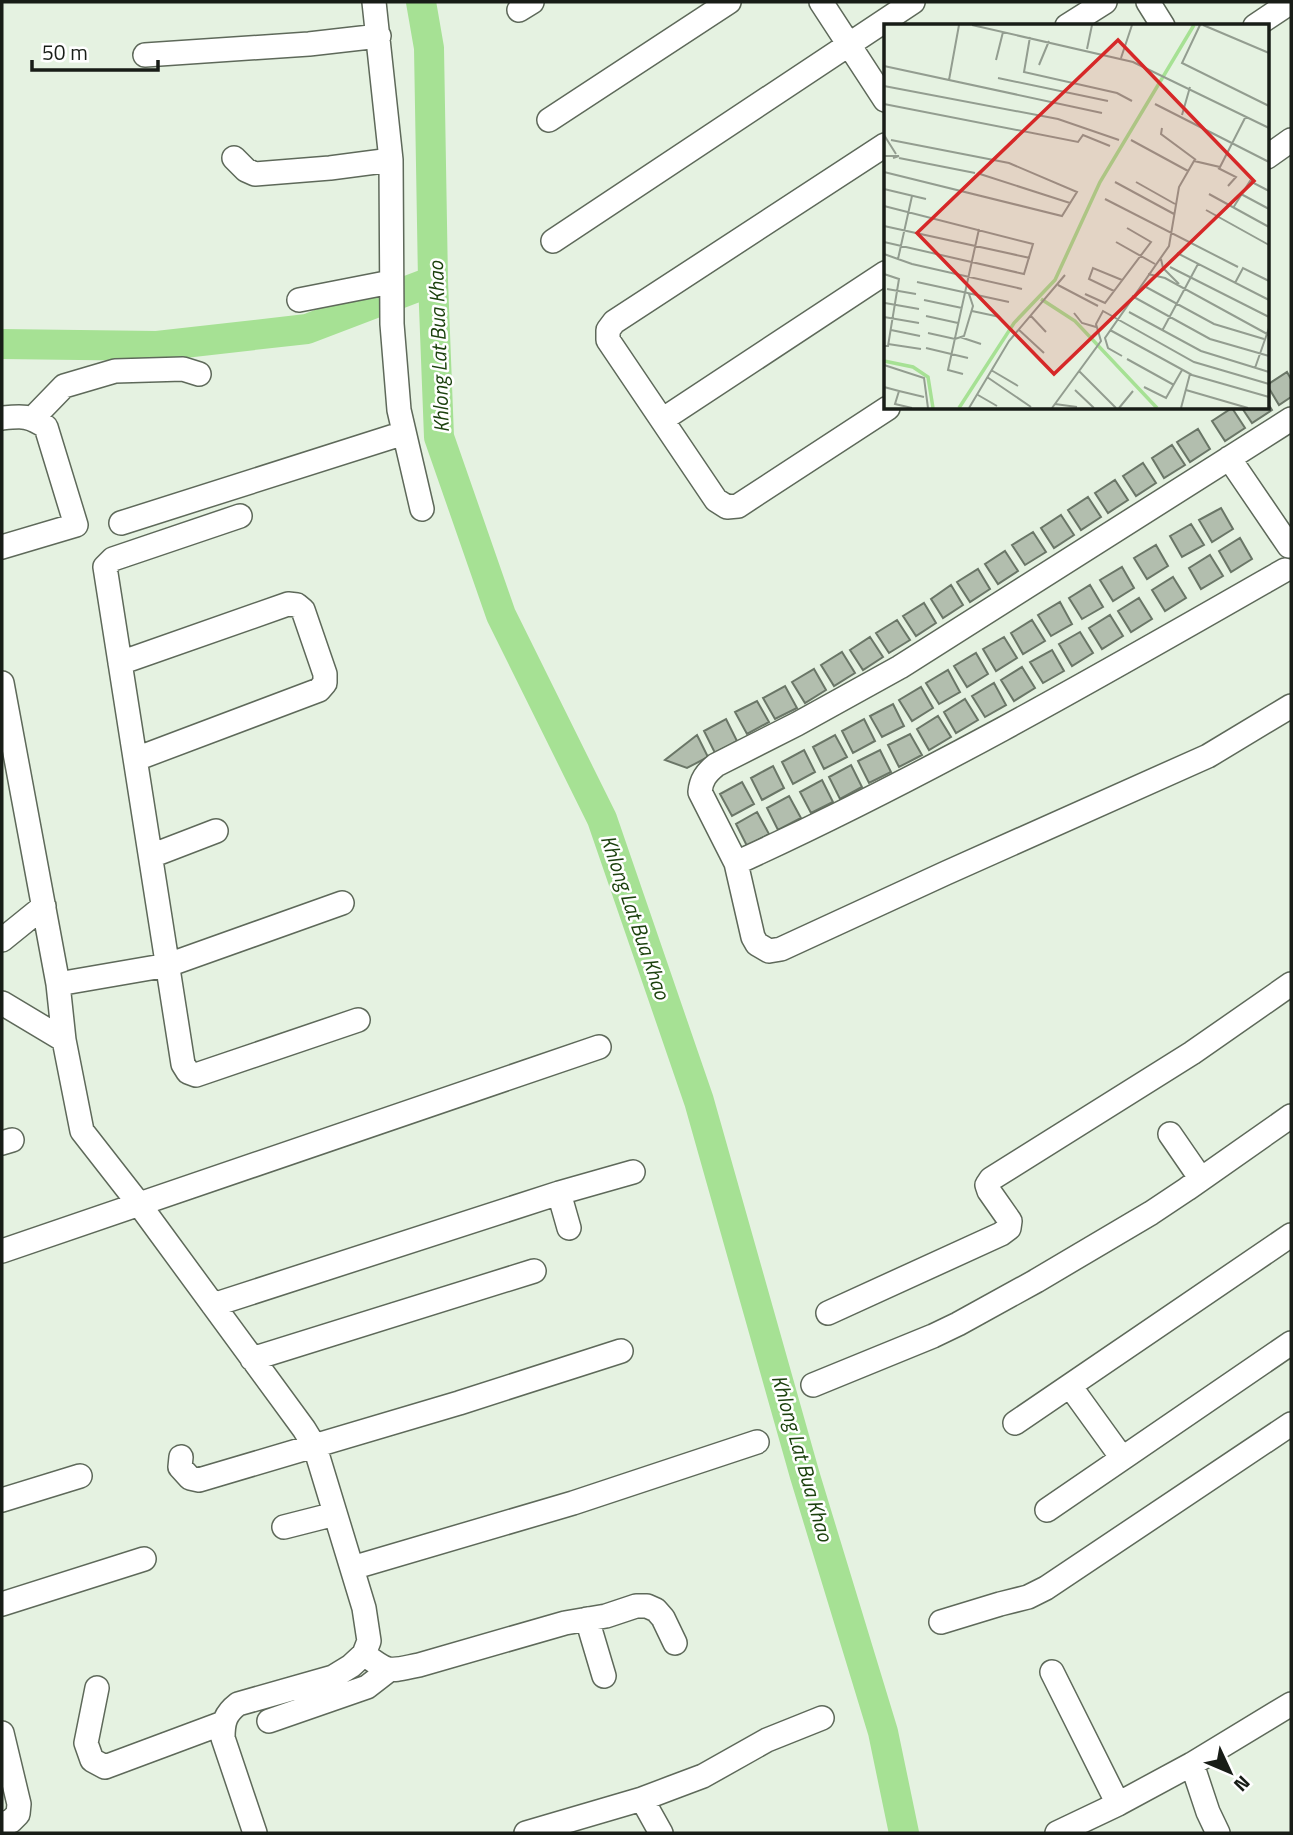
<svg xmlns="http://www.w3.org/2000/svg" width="1293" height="1835" font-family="'Titillium Web',sans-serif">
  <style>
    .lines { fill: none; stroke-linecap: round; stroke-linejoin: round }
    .river { stroke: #a6e194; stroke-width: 30 }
    .building { fill: #b2beae; stroke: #6a7667; stroke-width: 2 }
    .minor-casing { stroke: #5e695a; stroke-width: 26 }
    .minor { stroke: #fff; stroke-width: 23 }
    .labels { text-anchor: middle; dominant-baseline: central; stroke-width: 5; stroke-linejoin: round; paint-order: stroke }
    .water-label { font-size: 21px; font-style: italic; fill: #1b410d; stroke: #fff }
    .inset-river { fill: none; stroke: #a6e194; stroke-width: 3.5 }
    .inset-road { fill: none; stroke: #939d90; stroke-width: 2 }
    .view { fill: #d62828; fill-opacity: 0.15; stroke: #d62828; stroke-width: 3.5 }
    .inset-edge { fill: none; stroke: #181d17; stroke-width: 3.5 }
  </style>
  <rect width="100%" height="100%" fill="#e5f2e1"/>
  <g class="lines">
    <path class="river" d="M421 2 429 48 433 281 439 437 501 615 602 819 699 1101 805 1476 883 1732 904 1833
      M2 344 157 346 307 329 433 281"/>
  </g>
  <path class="building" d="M1287 372 1291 379V397L1279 405 1267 385Z
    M1267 402 1272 410 1252 423 1242 408H1267Z
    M1232 408 1245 428 1225 441 1212 421Z
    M1198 429 1210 449 1190 462 1177 442Z
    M1172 445 1185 465 1164 478 1152 458Z
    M1143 463 1156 483 1136 496 1123 476Z
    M1115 480 1128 500 1108 513 1095 493Z
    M1088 497 1101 517 1081 530 1068 510Z
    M1221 508 1233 529 1212 542 1199 520Z
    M1061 515 1074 535 1054 548 1041 528Z
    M1191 524 1204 545 1182 557 1170 536Z
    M1033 532 1046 552 1025 565 1012 545Z
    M1240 538 1252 559 1231 572 1219 551Z
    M1156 545 1168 566 1147 579 1134 558Z
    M1005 551 1018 571 998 584 985 564Z
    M1210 555 1223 576 1201 589 1189 568Z
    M1122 567 1134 588 1113 601 1100 580Z
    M978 569 990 589 970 602 957 582Z
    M1173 577 1186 598 1165 611 1152 590Z
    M951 585 963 605 943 618 931 599Z
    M1090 585 1103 607 1082 619 1069 598Z
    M1139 598 1152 619 1131 632 1118 611Z
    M1060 602 1072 624 1051 636 1038 615Z
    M924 603 936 623 916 636 903 616Z
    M1110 615 1123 636 1102 649 1089 628Z
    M897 620 910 640 889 653 876 633Z
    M1032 620 1045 641 1023 654 1011 633Z
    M1080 632 1093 653 1072 666 1059 644Z
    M870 637 883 657 863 670 850 650Z
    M1004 637 1017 658 996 671 983 649Z
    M1052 650 1064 671 1043 683 1030 662Z
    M842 652 855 673 834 686 821 665Z
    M976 653 988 674 967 687 954 666Z
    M1022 667 1035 688 1014 701 1001 680Z
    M814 669 826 690 805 703 792 682Z
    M948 670 960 692 939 704 926 683Z
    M994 683 1006 705 985 717 972 696Z
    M785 686 797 708 775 719 763 698Z
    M921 687 933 708 912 721 899 700Z
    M965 699 978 720 956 733 944 712Z
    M757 701 769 722 747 734 735 712Z
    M893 704 904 726 882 737 870 716Z
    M938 716 951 737 929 750 917 729Z
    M726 719 737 741 715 753 704 731Z
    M864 719 875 741 853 753 842 731Z
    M910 734 922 755 899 767 888 745Z
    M697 735 708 757 687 768 665 760Z
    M835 735 847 757 824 769 813 747Z
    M804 750 815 772 793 784 782 762Z
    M880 750 891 772 869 783 858 761Z
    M851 765 862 787 840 799 829 777Z
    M773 766 784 788 762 800 751 778Z
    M822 780 833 802 811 813 800 792Z
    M742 782 754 804 732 816 720 794Z
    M789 796 801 818 778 830 767 808Z
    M757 812 769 834 747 846 736 824Z"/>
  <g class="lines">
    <defs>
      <path id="minor" d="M374 2 391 160 392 324 399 410 422 509
        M821 2 885 100
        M1148 2 1163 26
        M519 10 532 2
        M1067 26 1105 2
        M1255 26 1291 2
        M145 55 309 44 379 36
        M549 120 729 2
        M885 145 614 322 608 330V340L716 500 727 507 738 506 888 408
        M1267 157 1291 140
        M234 158 246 170 255 174 330 168 391 160
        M553 241 913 2
        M299 300 391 282
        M2 418C22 416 29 415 46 427L76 525 2 547
        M33 418 64 386 115 371 183 369 199 374
        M1291 419 900 667 797 724 716 765C706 773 701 780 700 792L736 863 753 937 757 944 769 951 781 949 946 873 1208 756 1291 706
        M662 420 885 273
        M1229 458 1289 546
        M240 516 113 559 105 567 183 1064 188 1072 196 1075 358 1020
        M121 523 404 433
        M120 663 288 604 297 605 303 610 325 674V683L319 690 136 759
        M2 683 58 984 64 1040 82 1131 139 1204 304 1429 315 1447 364 1608 369 1641 364 1654 351 1666 333 1677 238 1704C225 1714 223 1722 223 1738L255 1833
        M151 856 216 831
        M736 863C925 777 1105 673 1285 570
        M2 940 44 906
        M58 984 168 965 342 903
        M2 1003 64 1040
        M1170 1134 1201 1179
        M2 1143 12 1140
        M559 1193 569 1228
        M2 1251 599 1047
        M213 1305 559 1193 633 1172
        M828 1313 1001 1234 1009 1228 1010 1221 989 1191 987 1185 991 1179 1192 1053 1291 984
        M252 1359 534 1271
        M813 1385 933 1336 958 1324 1036 1281 1151 1213 1187 1189 1291 1116
        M1070 1386 1122 1458
        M1015 1423 1291 1235
        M181 1457 180 1467 190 1478 199 1480 459 1403 621 1351
        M2 1500 80 1476
        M1047 1510 1291 1343
        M284 1527 335 1514
        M352 1568 573 1503 757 1442
        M2 1604 144 1559
        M587 1619 604 1676
        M941 1622 1000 1604 1028 1597 1046 1588 1291 1424
        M364 1654C390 1674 389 1671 419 1665L565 1623 606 1616 636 1606H647L656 1610 663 1618 675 1643
        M1052 1672 1118 1804
        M97 1688 86 1743 92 1760 105 1767 223 1723
        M269 1721 367 1687 389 1670
        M2 1733 19 1804 18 1814 11 1821 2 1824
        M1192 1764 1208 1812 1218 1833
        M642 1799 661 1833
        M526 1833 642 1799 671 1788 703 1776 767 1740 822 1718
        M1057 1833 1118 1804 1192 1764 1291 1704"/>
    </defs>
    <use href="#minor" class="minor-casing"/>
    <use href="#minor" class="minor"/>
  </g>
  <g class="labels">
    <g class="water-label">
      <text transform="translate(438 347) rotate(-92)">Khlong Lat Bua Khao</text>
      <text transform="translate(636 917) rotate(71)">Khlong Lat Bua Khao</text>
      <text transform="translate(803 1458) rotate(74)">Khlong Lat Bua Khao</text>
    </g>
  </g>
  <g transform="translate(884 24)">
    <rect width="385" height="385" fill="#e5f2e1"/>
    <path class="inset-river" d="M157 275 191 297 273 384M0 337 29 343 44 353 49 384M75 384 130 299 171 256 216 158 310 1"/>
    <path class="inset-road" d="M88 1 249 38 385 104M316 1 298 39 385 82M319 1 385 29M146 13 140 48 233 69 248 77M203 25 208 1M237 34 248 1M112 36 119 8M155 41 165 17M0 42 218 89M114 54 224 77M65 56 75 1M0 62 174 95 235 116M0 80 194 118 199 111 226 122M271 80 385 138M298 91 306 63M278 104 277 110 312 136M0 111 12 130M247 116 304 147M0 132H15L9 134M15 134 91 149M334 144 352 153 344 162M0 148 178 192 193 168 125 139 7 116M96 150 186 179M231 158 290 190M252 158 291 180M0 165 42 175M325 170 385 203M357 170 385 185M221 175 354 243M0 182 149 220 140 250 0 218M349 184 366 157 385 167M322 186 385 221M0 202 146 234M232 218 271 240M293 229 385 276M0 230 28 240 138 265M14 235 28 172M277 235 279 244 295 260M286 243 385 293M0 250 15 255 4 322H0M264 250 281 254 385 311M33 258 125 278M351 259 359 244 385 257M174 261 214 282M262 263 330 300 380 315M3 265 32 270M230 267 205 255 209 244 238 256M201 270 221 279 267 218 243 204M248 272 326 315 385 332M40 276 78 284M1 279 35 285M88 287 116 293M245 288 317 327 385 348M190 289 198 299 212 303M146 291 162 308M42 292 74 299M0 293 35 299M134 305 160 329M7 306 36 312M226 306 308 351 385 373M278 307 314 240M44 309 71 315 80 312 89 282 85 270M76 313 97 320M4 320 37 325M42 324 84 334M238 332 224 324 221 314 285 222 295 163 310 137 336 143 362 92M243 335 290 361M0 341 40 354 44 384M371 344 385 304M107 346 134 362M195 347 232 384M79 350 64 346 95 205M103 353 147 383M0 363 15 367 11 380 28 384M260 363 282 374 298 346M191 366 210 384M302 366 364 384M15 367 40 373M94 371 113 382M171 380 193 383M85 384 125 317 181 251M168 384 217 317 212 300 219 287 310 338 385 360M235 384 249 367M297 384 306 350"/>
    <path class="view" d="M234 16 370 157 170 350 33 209Z"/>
    <rect width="385" height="385" class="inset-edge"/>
  </g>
  <rect width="1293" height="1835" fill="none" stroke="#181d17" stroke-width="7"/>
  <g transform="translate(1230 1772) rotate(134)" stroke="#ffffff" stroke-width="5" paint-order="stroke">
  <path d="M0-5L12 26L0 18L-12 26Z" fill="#181d17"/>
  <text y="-10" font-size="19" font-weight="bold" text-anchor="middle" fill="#181d17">N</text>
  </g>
  <path d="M32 60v10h126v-10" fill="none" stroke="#181d17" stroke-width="3.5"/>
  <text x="42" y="60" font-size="21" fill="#181d17" stroke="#ffffff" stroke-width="5" paint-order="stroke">50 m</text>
</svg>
